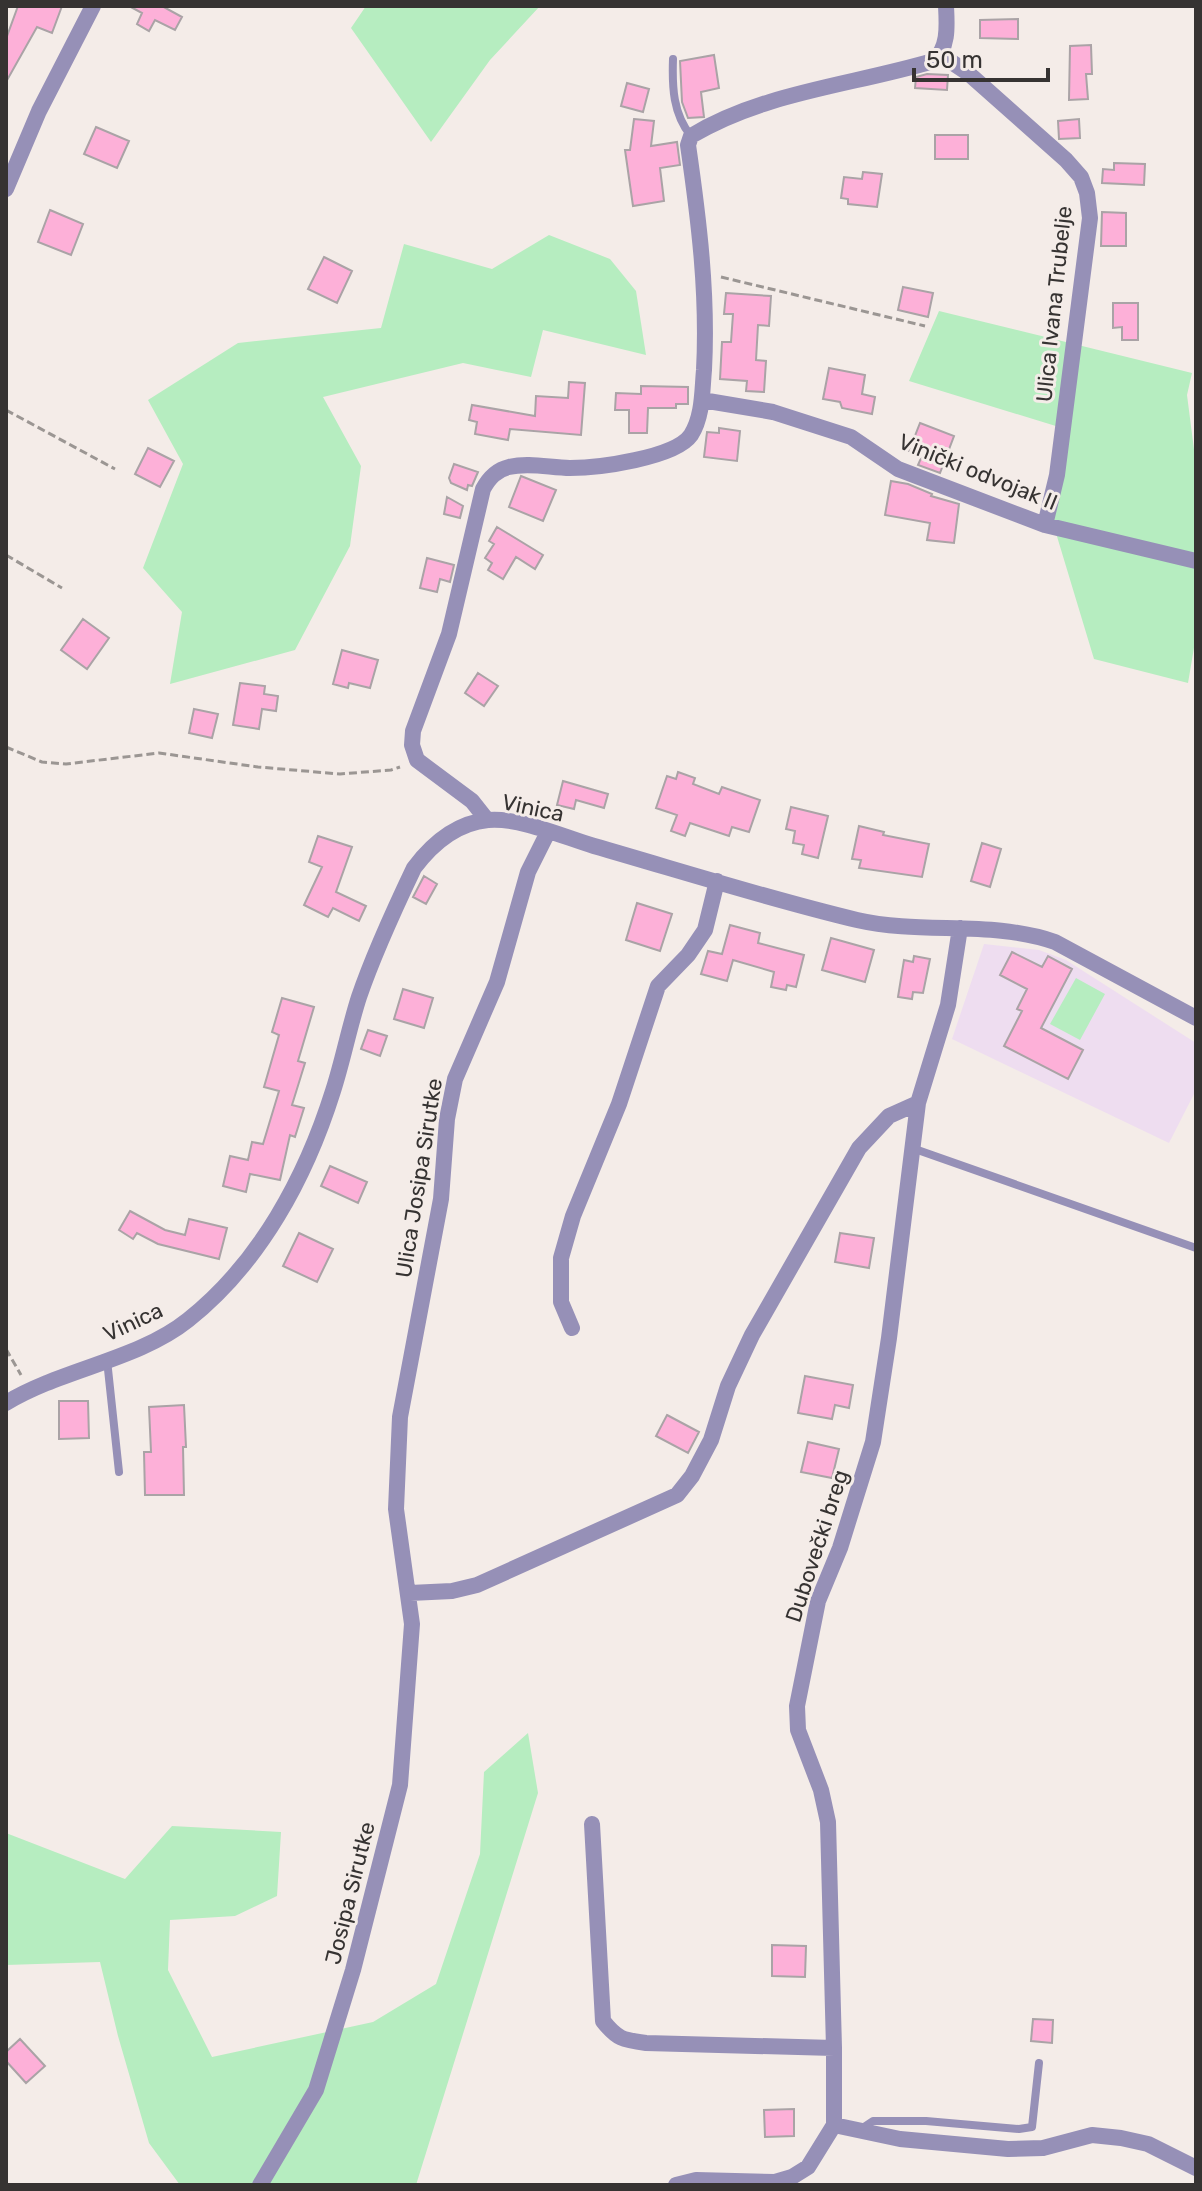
<svg xmlns="http://www.w3.org/2000/svg" width="1202" height="2191" font-family="Rubik,sans-serif">
  <style>
    .education { fill: #eeddf0 }
    .green { fill: #b6edc0 }
    .building { fill: #fdb0d8; stroke: #aaa3a6; stroke-width: 2 }
    .lines { fill: none; stroke-linecap: round; stroke-linejoin: round }
    .path { stroke: #9b9693; stroke-width: 3; stroke-dasharray: 8 4; stroke-linecap: butt }
    .service { stroke: #9690b7; stroke-width: 8 }
    .minor { stroke: #9690b7; stroke-width: 16 }
    .labels { text-anchor: middle; dominant-baseline: central; stroke-width: 6; stroke-linejoin: round; paint-order: stroke }
    .street-label { font-size: 22px; fill: #363332; stroke: #f4ece8 }
  </style>
  <rect width="100%" height="100%" fill="#f4ece8"/>
  <path class="education" d="M984 944 1039 950 1066 960 1196 1043V1090L1169 1143 952 1039Z"/>
  <path class="green" d="M366 6H540L490 60 431 142 351 28Z
    M549 235 610 259 636 291 646 355 543 330 531 377 463 363 323 397 361 466 350 546 295 650 170 684 182 612 143 568 183 464 148 400 238 343 381 328 404 244 492 269Z
    M939 311 1192 373 1187 395 1196 465V636L1188 683 1094 659 1046 500 1059 427 909 381Z
    M1076 978 1105 994 1080 1040 1050 1024Z
    M528 1733 538 1793 416 2185H180L149 2143 118 2036 100 1962 6 1965V1833L125 1879 172 1826 281 1832 277 1896 235 1916 170 1920 168 1970 212 2057 373 2022 436 1984 480 1854 484 1772Z"/>
  <path class="building" d="M18 6H62L52 33 37 27 6 82V39Z
    M129 6H162L182 17 175 30 155 20 149 31 137 24 142 13Z
    M1018 19V39L980 38V20Z
    M1091 45 1092 74H1086L1088 99 1069 100 1070 46Z
    M714 55 719 88 701 92 704 117 688 118 682 102 680 61Z
    M927 74 948 75 947 90 915 88 916 77Z
    M627 83 649 89 643 112 621 106Z
    M634 119 654 121 651 146 677 142 680 165 660 168 664 201 633 206 625 150H630Z
    M1079 119 1080 138 1059 139 1058 121Z
    M96 127 129 141 117 168 84 154Z
    M935 135H968V159H935Z
    M1114 163 1145 164 1144 185 1102 183 1103 169 1114 170Z
    M863 172 882 174 877 207 848 204V199L841 198 844 177 862 179Z
    M50 210 83 224 71 255 38 242Z
    M1102 212 1126 213V246H1101Z
    M324 257 352 271 337 303 308 289Z
    M903 287 933 293 928 317 898 310Z
    M726 293 771 296 769 326 758 325 756 360 766 361 764 392 746 391 747 381 720 379 722 342H731L733 314H724Z
    M1113 303H1138V340H1122V327L1113 328Z
    M829 368 865 375 862 394 875 397 872 414 842 408 840 402 823 399Z
    M569 382 585 383 581 435 510 429 508 440 475 434 477 422 469 420 472 405 535 416 536 396 568 398Z
    M641 386 688 387V404H676V408H648L647 433H629V410H615L616 393 641 394Z
    M920 423 954 436 940 473 918 465 922 456 909 451Z
    M719 428 740 431 737 461 704 457 707 432 719 433Z
    M148 448 174 461 160 487 135 474Z
    M454 464 478 472 472 486 468 485 467 490 451 483 449 478Z
    M521 476 556 490 543 521 509 507Z
    M891 481 908 484 932 494 931 496 959 504 954 543 927 540 930 523 885 515Z
    M447 497 463 506 460 518 444 514Z
    M497 527 543 555 535 569 516 557 503 579 488 570 492 563 485 558 494 544 489 541Z
    M427 558 454 565 450 582 440 579 437 592 420 588Z
    M83 619 109 638 87 669 61 650Z
    M342 650 378 660 370 688 349 683 348 688 333 684Z
    M478 673 498 686 484 706 465 693Z
    M240 683 265 686 264 694 278 696 276 711 262 709 259 729 233 725Z
    M194 709 218 714 212 738 189 733Z
    M678 772 695 778 693 784 719 794 722 787 760 800 749 832 732 827 729 836 690 823 685 836 671 831 677 815 656 808 667 776 676 779Z
    M563 781 608 794 604 808 576 800 574 809 557 805Z
    M791 807 828 816 818 858 802 854 804 845 793 843 795 831 786 829Z
    M859 826 884 832 883 835 929 844 922 877 859 868 861 860 852 859Z
    M318 836 352 847 336 892 366 906 359 921 333 908 328 917 304 905 322 867 309 862Z
    M982 843 1001 849 990 887 971 881Z
    M424 876 437 884 426 904 413 897Z
    M637 903 672 914 660 951 626 940Z
    M730 925 760 933 758 943 804 955 796 987 787 985 786 990 771 987 774 972 733 960 727 981 701 974 708 951 722 954Z
    M831 938 874 950 865 982 822 970Z
    M1012 952 1042 967 1048 956 1072 969 1041 1028 1083 1050 1068 1079 1004 1046 1022 1011 1017 1009 1027 989 1000 975Z
    M914 956 930 959 923 993 913 992 912 999 898 997 904 960 913 962Z
    M403 989 433 998 424 1028 394 1019Z
    M282 998 314 1007 298 1061 305 1063 292 1105 304 1108 295 1137 290 1135 280 1180 250 1174 246 1192 223 1186 230 1156 248 1160 252 1142 263 1144 279 1091 264 1087 279 1035 272 1032Z
    M368 1030 387 1036 380 1056 361 1049Z
    M330 1166 367 1182 358 1203 321 1186Z
    M130 1211 165 1230 185 1235 189 1219 227 1228 219 1259 158 1244 137 1233 133 1239 119 1230Z
    M299 1233 333 1249 317 1282 283 1266Z
    M840 1233 874 1238 869 1268 835 1262Z
    M805 1376 853 1385 849 1408 835 1405 832 1419 798 1413Z
    M59 1401H88L89 1438 59 1439Z
    M184 1405 186 1447H183L184 1495H145L144 1452H151L149 1407Z
    M667 1415 699 1432 688 1453 656 1436Z
    M808 1442 839 1449 832 1478 801 1472Z
    M772 1945 806 1946 805 1977 772 1976Z
    M1033 2019 1053 2020 1052 2043 1031 2041Z
    M20 2039 45 2066 26 2083 6 2061V2052Z
    M794 2109V2136L765 2137 764 2110Z"/>
  <g class="lines">
    <path class="path" d="M721 277 925 326
      M6 410 115 469
      M6 555 62 588
      M6 747 42 762 66 764 159 753 258 767 340 774 391 770 400 767
      M6 1349 21 1375"/>
    <path class="service" d="M673 59C672 87 673 114 691 136
      M912 1148 1196 1248
      M107 1360 119 1472
      M861 2129 873 2121H926L1019 2129 1032 2127 1039 2063"/>
    <path class="minor" d="M941 55 968 73 1066 160 1081 177 1087 193 1090 218 1057 475 1045 525
      M6 189 39 111 93 6
      M702 400 773 412 851 437 898 469 1045 525 1196 561
      M487 820 472 801 417 760 412 745 413 731 449 634 483 489C489 478 496 470 509 467 529 462 551 468 570 468 598 468 675 458 691 435 703 416 702 391 704 370 708 294 699 221 688 145L691 136C764 92 853 85 933 61 949 49 947 25 946 6
      M572 1328 561 1302V1258L573 1216 619 1104 658 986 688 955 705 930 717 881
      M6 1403C62 1369 138 1360 188 1320 260 1263 306 1177 333 1091 343 1060 349 1028 359 997 374 953 394 910 414 868 432 844 457 823 488 820 519 817 564 837 594 846 681 871 769 899 857 920 923 935 991 920 1055 942L1196 1018
      M410 1593 452 1591 477 1585 677 1495 692 1476 711 1440 728 1386 752 1335 859 1148 889 1116 918 1103
      M592 1824 603 2021C617 2039 623 2040 646 2043L834 2048
      M834 2125 900 2139 1008 2149 1043 2148 1092 2135 1121 2138 1148 2144 1196 2168
      M260 2185 316 2090 353 1970 400 1785 412 1624 396 1509 400 1417 441 1199 447 1119 455 1079 497 982 528 872 548 832
      M676 2185 696 2180 775 2182 792 2177 808 2167 834 2125V2048L828 1822 821 1790 798 1730 797 1706 818 1601 840 1548 873 1442 889 1338 918 1103 948 1005 960 928"/>
  </g>
  <g class="labels">
    <g class="street-label">
      <text transform="translate(1054 304) rotate(-84)">Ulica Ivana Trubelje</text>
      <text transform="translate(978 472) rotate(22)">Vinički odvojak II</text>
      <text transform="translate(533 808) rotate(12)">Vinica</text>
      <text transform="translate(419 1178) rotate(-81)">Ulica Josipa Sirutke</text>
      <text transform="translate(133 1322) rotate(-25)">Vinica</text>
      <text transform="translate(817 1546) rotate(-72)">Dubovečki breg</text>
      <text transform="translate(350 1893) rotate(-76)">Josipa Sirutke</text>
    </g>
  </g>
  <rect width="1202" height="2191" fill="none" stroke="#363332" stroke-width="16"/>
  <path d="M914 68v12h134v-12" fill="none" stroke="#363332" stroke-width="4"/>
  <text x="926" y="68" font-size="24" fill="#363332" stroke="#f4ece8" stroke-width="6" paint-order="stroke">50 m</text>
</svg>
